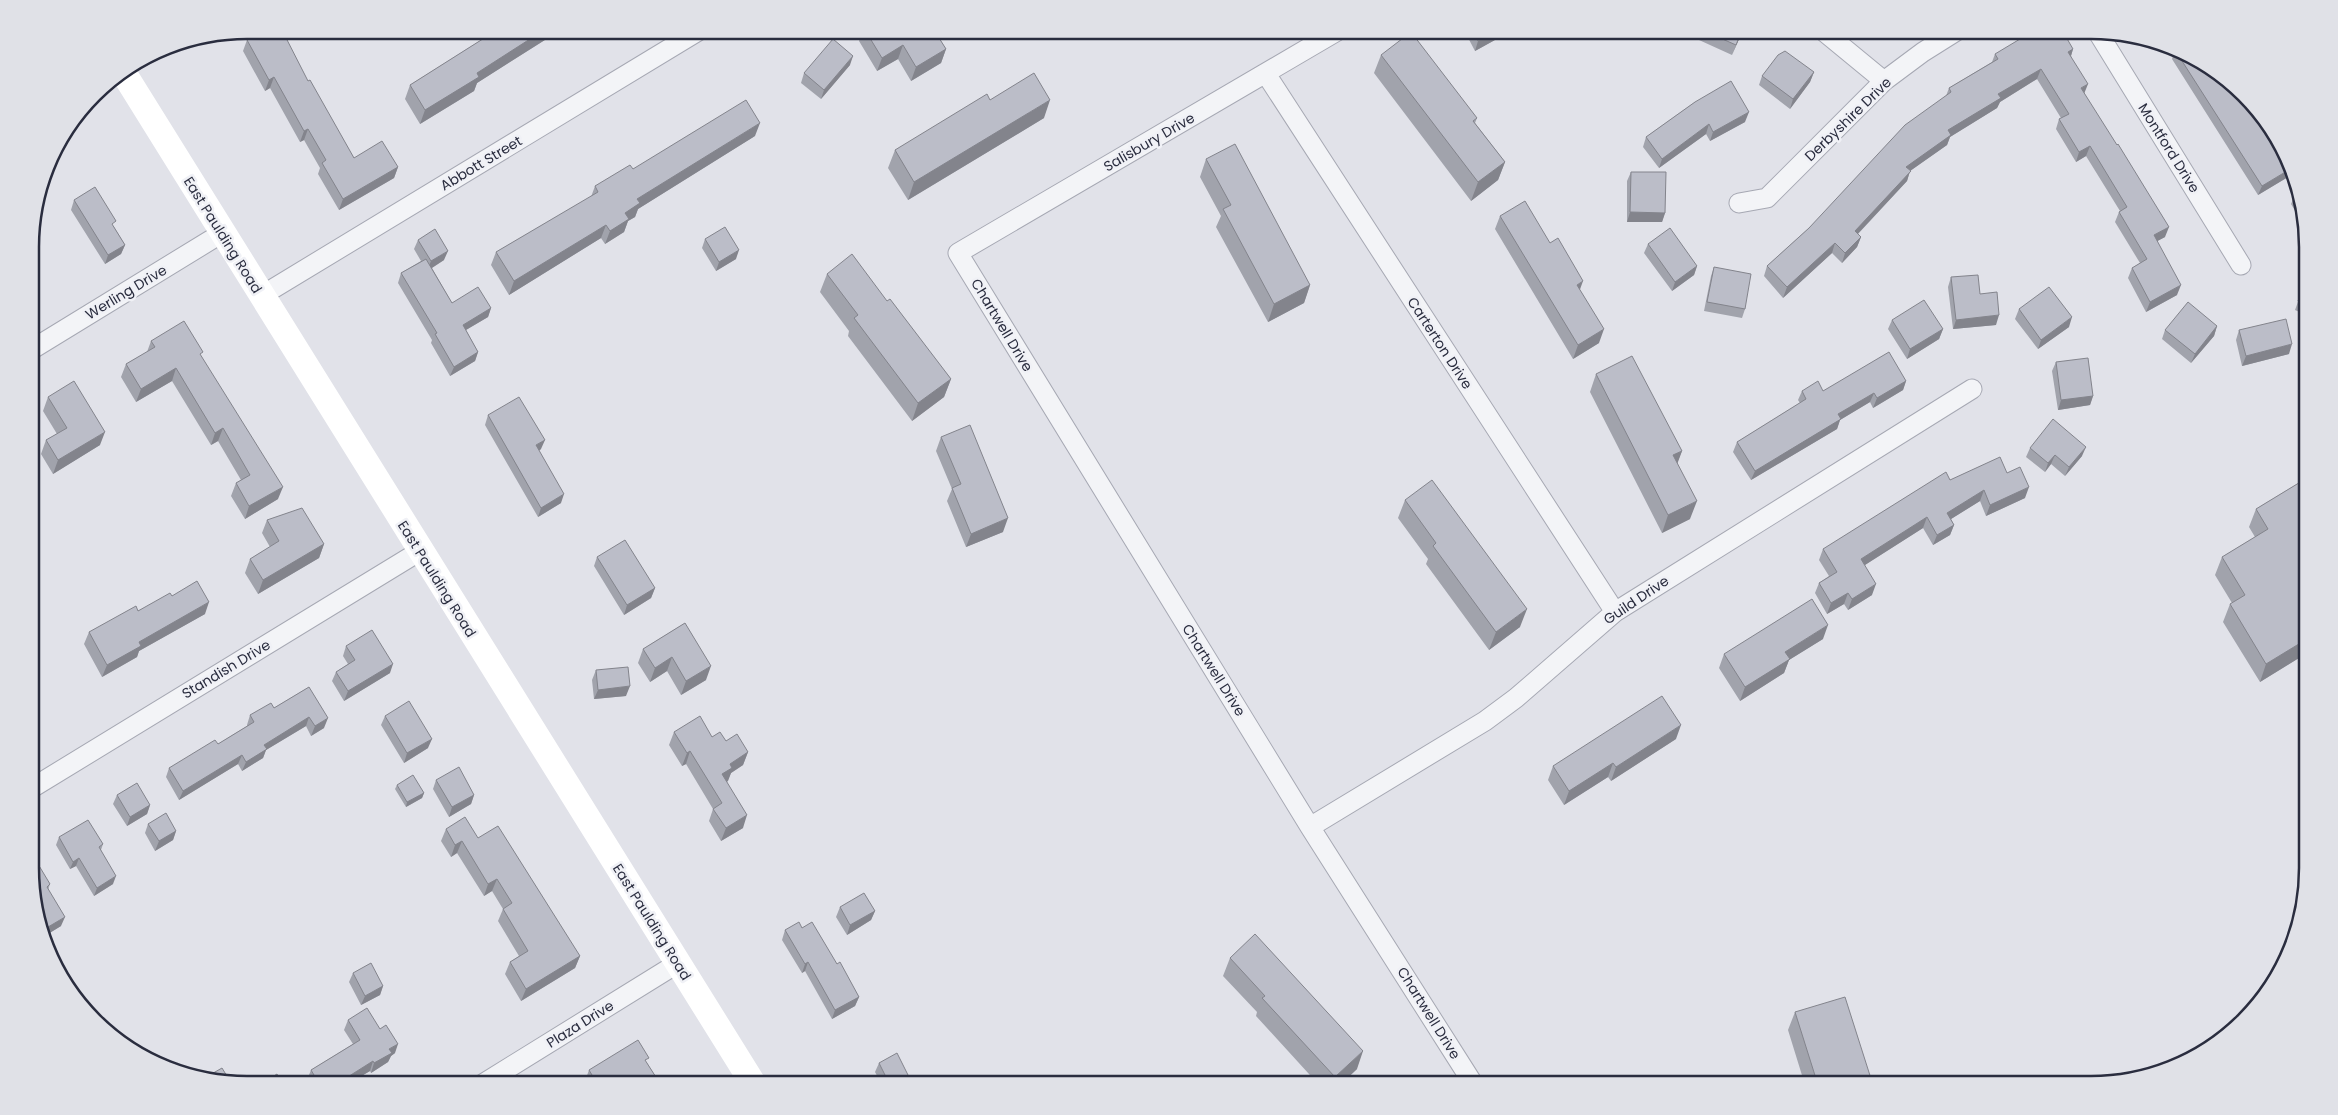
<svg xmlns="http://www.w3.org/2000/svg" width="2338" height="1115" font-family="Poppins,sans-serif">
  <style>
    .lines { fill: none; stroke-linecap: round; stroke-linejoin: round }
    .street-casing { stroke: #a6a8b3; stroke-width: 21 }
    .street { stroke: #f3f4f7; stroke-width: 19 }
    .secondary { stroke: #fff; stroke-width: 26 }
    .wall { fill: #a1a3ac }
    .shaded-wall { fill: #83848c }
    .building { fill: #bbbdc8; stroke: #83848c }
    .labels { text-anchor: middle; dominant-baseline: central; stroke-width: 5; stroke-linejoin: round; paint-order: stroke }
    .street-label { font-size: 14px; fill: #2a2d3f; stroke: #f0f1f6 }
    .rim { fill: none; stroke: #2a2d3f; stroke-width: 2.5 }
  </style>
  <rect width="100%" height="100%" fill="#e1e2e9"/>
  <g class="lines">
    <defs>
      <path id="street" d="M1339 30 958 253 1310 827 1474 1085
        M1822 30 1884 81
        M2097 31 2241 265
        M1266 74 1615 612
        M1739 203 1767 198 1884 81 1923 52 1958 30
        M261 296 700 30
        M31 350 222 233
        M32 788 420 551
        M1310 827 1485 721 1516 698 1615 612 1972 389
        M481 1085 678 963"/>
    </defs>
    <use href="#street" class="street-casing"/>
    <use href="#street" class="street"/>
    <path class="secondary" d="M123 72 754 1085"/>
  </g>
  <path class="wall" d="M497 30H551L548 38 477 83 474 91 420 124 405 99 410 85Z
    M863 30H934L946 49 941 63 911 81 898 59 877 71 859 41Z
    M1464 30H1513L1475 51Z
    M1692 30H1743L1732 55 1699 40 1691 33Z
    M247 40 308 81 354 158 398 167 394 178 339 210 318 174 320 168 304 140 300 142 270 88 265 91 243 51Z
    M2073 49 2071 56 2084 93 2165 237 2157 241 2177 295 2146 312 2128 278 2132 268 2140 263 2115 222 2119 212 2120 211 2086 156 2076 162 2056 129 2059 119 2061 118 2037 79 2000 102 1997 108 1950 137 1947 145 1910 171 1907 181 1858 234 1861 237 1857 247 1842 263 1832 253 1783 298 1764 276 1767 266 1809 228 1946 96 1949 88 1992 62 1995 54Z
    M2175 50 2288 177 2258 195 2172 59Z
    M1381 55 1477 118 1475 123 1505 162 1498 180 1471 201 1374 73Z
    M850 65 821 99 801 83 804 73Z
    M1814 72 1810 82 1790 109 1759 85 1762 76Z
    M990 100 1044 118 908 200 888 168 895 150Z
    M1695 102 1745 122 1710 141 1706 134 1659 168 1643 147 1646 137Z
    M755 136 638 209 635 217 628 221 624 232 605 244 601 238 509 295 491 265 496 252 591 197 595 186 633 169Z
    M1206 159 1310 285 1304 303 1268 322 1216 227 1221 216 1200 177Z
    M1631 172 1665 213 1662 222H1627V181Z
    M2299 192 2306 218V229L2291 204 2295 195Z
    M74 200 114 227 125 245 121 254 105 264 71 210Z
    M1500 216 1550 243 1580 290 1599 343 1573 359 1495 229Z
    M705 239 736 259 716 271 702 248Z
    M418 240 444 260 432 268 452 303 491 308 488 317 466 330 478 352 475 361 450 376 431 343 432 340 398 283 401 273 421 261 414 249Z
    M1648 244 1697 266 1694 275 1672 291 1644 253Z
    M1714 267 1745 309 1742 318 1704 311 1711 276Z
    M827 274 887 301 951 379 944 397 912 421 848 336 849 331 820 292Z
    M1951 277 1980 294 1996 325 1953 329 1948 287Z
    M2306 280V315L2295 310Z
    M2019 309 2069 327 2038 349 2015 319Z
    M1892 320 1943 329 1939 339 1907 359 1888 329Z
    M2217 326 2214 336 2191 363 2162 339 2165 330Z
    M2239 330 2289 354 2242 366 2236 340Z
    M151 341 201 356 278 499 245 519 231 496 236 483 241 480 218 441 211 445 172 381 136 402 121 377 126 364 147 352Z
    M2056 362 2093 396 2090 405 2058 410 2052 371Z
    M1596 374 1682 451 1677 463 1690 519 1662 533 1590 392Z
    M1906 381 1903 390 1873 408 1870 402 1840 420 1837 429 1751 480 1733 452 1737 442 1800 403 1798 400 1802 391H1823Z
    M48 397 100 445 53 474 41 454 46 440 57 434 43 411Z
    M488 415 541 449 539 451 561 503 538 517 485 425Z
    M941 437 1003 532 966 547 947 501 952 489 936 451Z
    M2030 448 2082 456 2065 476 2051 464 2045 472 2026 457Z
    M2007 473 2025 498 1986 516 1980 501 1951 519 1954 525 1950 535 1933 545 1923 528 1865 565 1872 595 1848 610 1844 604 1827 614 1815 593 1819 583 1829 576 1819 560 1823 549 1950 480Z
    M2307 478V653L2260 682 2223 622 2230 604 2232 603 2215 575 2222 557 2255 537 2249 527 2256 509Z
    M1405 500 1520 627 1489 650 1426 564 1428 559 1398 518Z
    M267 520 324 544 319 558 258 594 245 573 250 559 270 547 262 533Z
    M597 557 655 588 651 598 624 615 594 566Z
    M172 596 205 614 139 651 137 657 102 677 84 644 89 632Z
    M685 623 706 680 681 695 667 671 650 682 638 663 643 649Z
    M1823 639 1789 660 1784 673 1740 701 1719 668 1724 654Z
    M346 646 390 673 344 701 332 681 336 672 348 664 343 656Z
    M596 670 626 696 594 699 592 680Z
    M309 687 324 728 311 736 306 726 266 750 263 758 242 771 238 764 179 800 166 777 169 768 218 744 247 726V725L250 715 274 708Z
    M385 716 428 748 404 763 381 725Z
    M674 732 712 737 726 741 748 752 743 765 731 773 727 782 743 828 721 841 709 821 713 809 686 764 682 766 669 745Z
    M1676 739 1611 781 1608 777 1564 805 1548 780 1553 766Z
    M436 780 474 795 471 804 449 817 433 789Z
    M397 785 424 793 422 798 406 807 395 789Z
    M117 795 150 805 147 814 127 826 113 804Z
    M148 824 176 831 173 840 155 851 145 833Z
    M446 829 478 838 580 956 575 968 521 1001 505 974 510 962 519 956 498 921 503 909 492 891 484 896 457 853 451 857 441 841Z
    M59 837 103 844 101 850 113 884 94 896 76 866 70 869 56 845Z
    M50 884 48 890 61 926 43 937 32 897Z
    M840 907 875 911 871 920 847 935 836 917Z
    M802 928 837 964 859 997 855 1006 832 1019 805 971 802 973 782 940 785 930Z
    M1230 958 1357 1069 1340 1085H1319L1256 1016 1257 1012 1223 976Z
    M353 973 383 986 380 995 361 1005 349 982Z
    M1795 1012 1873 1085H1805L1788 1030Z
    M348 1020 395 1053 391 1056 388 1062 371 1073 370 1071 346 1085H311L307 1080 311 1070 353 1044 344 1030Z
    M647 1063 661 1085H587L585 1081 589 1070Z
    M879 1063 907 1085H882L875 1072Z"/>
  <path class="shaded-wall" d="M544 30H551L548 38 477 83 474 91 420 124 425 110 477 73Z
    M1499 30H1513L1475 51 1478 41Z
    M1742 30H1743L1732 55Z
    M903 45 898 59 877 71 882 58Z
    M946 49 941 63 911 81 916 67Z
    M2073 49 2070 59 2068 52Z
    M853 56 850 65 821 99 824 90Z
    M2041 69 2037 79 2000 102 1997 108 1950 137 1947 145 1910 171 1907 181 1851 241 1855 231 1906 167 1948 130 1998 94Z
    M1814 72 1810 82 1790 109 1793 99Z
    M274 77 270 88 265 91 269 80Z
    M2088 84 2084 94 2081 88Z
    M1050 100 1044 118 908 200 914 182Z
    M1749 112 1745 122 1710 141 1713 132Z
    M760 123 755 136 638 209 635 217 628 221 624 232 605 244 610 231 637 199Z
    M1709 124 1706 134 1659 168 1662 159Z
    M308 129 304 140 300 142 304 131Z
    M2090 146 2086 156 2076 162 2079 152Z
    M1505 162 1498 180 1471 201 1478 182Z
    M398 167 394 178 339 210 343 199Z
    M2292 168 2288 177 2258 195 2262 186Z
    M1630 212 1665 213 1662 222H1627Z
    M606 225 601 238 509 295 514 281Z
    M2169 227 2165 237 2150 245 2154 235Z
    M1861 237 1857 247 1842 263 1845 253Z
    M1835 243 1832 253 1783 298 1787 287Z
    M125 245 121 254 105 264 108 255Z
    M739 250 736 259 716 271 719 262Z
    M448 251 444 260 427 271 431 261Z
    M1697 266 1694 275 1672 291 1675 282Z
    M1583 281 1578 295 1577 285Z
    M1310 285 1304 303 1268 322 1274 304Z
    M2181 285 2177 295 2146 312 2150 302Z
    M491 308 488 317 459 334 463 325Z
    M1999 315 1996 325 1953 329 1956 320Z
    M2072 317 2069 327 2038 349 2041 340Z
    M2217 326 2214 336 2191 363 2195 354Z
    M1604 329 1599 343 1573 359 1578 345Z
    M1943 329 1939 339 1907 359 1910 349Z
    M2292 344 2289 354 2242 366 2246 356Z
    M478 352 475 361 450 376 454 367Z
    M176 368 172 381 136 402 141 389Z
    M951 379 944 397 912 421 918 403Z
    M1906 381 1903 390 1873 408 1877 398Z
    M1874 393 1870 402 1840 420 1837 429 1751 480 1755 471 1838 414Z
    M2093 396 2090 405 2058 410 2061 400Z
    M223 428 218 441 211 445 215 433Z
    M105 432 100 445 53 474 58 460Z
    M545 440 541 449 532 455 536 445Z
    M2086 447 2082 456 2065 476 2069 467Z
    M1682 451 1675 470 1673 455Z
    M2055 455 2051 464 2045 472 2048 463Z
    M283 487 278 499 245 519 249 506Z
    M2029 487 2025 498 1986 516 1990 505Z
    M1984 490 1980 501 1943 524 1947 513Z
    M564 494 561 503 538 517 541 508Z
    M1697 501 1690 519 1662 533 1668 515Z
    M1927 517 1923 528 1857 570 1861 559Z
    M1008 518 1003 532 966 547 971 534Z
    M1954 525 1950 535 1933 545 1937 535Z
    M324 544 319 558 258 594 263 580Z
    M1876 584 1872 595 1848 610 1852 599Z
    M655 588 651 598 624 615 627 605Z
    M1848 593 1844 604 1827 614 1831 603Z
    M209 602 205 614 139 651 137 657 102 677 107 665 139 642Z
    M1527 609 1520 627 1489 650 1496 632Z
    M1828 625 1823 639 1789 660 1784 673 1740 701 1745 687 1785 652Z
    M2307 639V653L2260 682 2266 664Z
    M672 657 667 671 650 682 655 668Z
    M393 664 390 673 344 701 348 691Z
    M711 666 706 680 681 695 686 681Z
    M630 686 626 696 594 699 598 690Z
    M309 717 306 726 266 750 263 758 242 771 246 762 264 745Z
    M328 718 324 728 311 736 315 726Z
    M1681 725 1676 739 1611 781 1616 767Z
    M432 739 428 748 404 763 407 753Z
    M690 751 686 764 682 766 687 753Z
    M748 752 743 765 731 773 728 781 718 787 722 774 730 764Z
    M242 755 238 764 179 800 183 791Z
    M1613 763 1608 777 1564 805 1569 791Z
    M424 793 422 798 406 807 407 802Z
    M474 795 471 804 449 817 452 807Z
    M150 805 147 814 127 826 130 817Z
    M747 815 743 828 721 841 726 828Z
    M176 831 173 840 155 851 159 841Z
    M462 841 457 853 451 857 455 845Z
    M79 858 76 866 70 869 73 862Z
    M116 876 113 884 94 896 97 888Z
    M497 879 492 891 484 896 488 884Z
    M875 911 871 920 847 935 850 925Z
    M65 917 61 926 43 937 42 934 43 930Z
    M580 956 575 968 521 1001 526 989Z
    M808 962 805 971 802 973 805 964Z
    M383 986 380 995 361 1005 365 996Z
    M859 997 855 1006 832 1019 835 1010Z
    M398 1044 395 1053 391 1056 388 1062 371 1073 374 1063 389 1049Z
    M1363 1051 1357 1069 1340 1085H1332L1335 1077Z
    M373 1061 370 1071 346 1085H335Z
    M617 1077 614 1085H603Z
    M909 1077 907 1085H895Z"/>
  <path class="building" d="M266 30H282L308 81 310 80 354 158 382 141 398 167 343 199 322 163 326 160 308 129 304 131 274 77 269 80 247 40Z
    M497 30H544L477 73 479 77 425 110 410 85Z
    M865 30H934L946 49 916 67 903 45 882 58Z
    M1472 30H1499L1478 41Z
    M1702 30H1742L1736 45Z
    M2035 30H2062L2073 49 2068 52 2088 84 2081 88 2117 145 2118 144 2169 227 2154 235 2181 285 2150 302 2132 268 2147 259 2119 212 2127 207 2090 146 2079 152 2059 119 2069 114 2041 69 1998 94 2001 98 1948 130 1951 135 1906 167 1911 171 1855 231 1861 237 1845 253 1835 243 1787 287 1767 266 1809 228 1905 125 1951 92 1949 88 1998 59 1995 54Z
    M1411 32 1477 118 1473 121 1505 162 1478 182 1381 55Z
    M833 39 853 56 824 90 804 73Z
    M2175 50 2187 52 2231 88 2234 93 2235 92 2254 107 2292 168 2262 186Z
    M1785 51 1814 72 1793 99 1762 76 1778 55Z
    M1034 73 1050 100 914 182 895 150 987 94 990 100Z
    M1731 81 1749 112 1713 132 1709 124 1662 159 1646 137 1695 102Z
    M746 100 760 123 637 199 640 203 625 213 629 219 610 231 606 225 514 281 496 252 598 192 595 186 630 165 633 169Z
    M1235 144 1310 285 1274 304 1223 209 1231 205 1206 159Z
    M1631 172H1666L1665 213 1630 212Z
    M95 187 116 221 112 224 125 245 108 255 74 200Z
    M2299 192 2304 210 2295 195Z
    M1525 201 1550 243 1558 238 1583 281 1577 285 1604 329 1578 345 1500 216Z
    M725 227 739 250 719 262 705 239Z
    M1670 228 1697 266 1675 282 1648 244Z
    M435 229 448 251 431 261 418 240Z
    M852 254 887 301 890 299 951 379 918 403 854 318 858 315 827 274Z
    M426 259 452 303 478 287 491 308 463 325 478 352 454 367 435 334 437 333 401 273Z
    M1714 267 1751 274 1745 309 1707 302Z
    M1978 275 1980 294 1997 292 1999 315 1956 320 1951 277Z
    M2306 280V304L2298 301Z
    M2049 287 2072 317 2041 340 2019 309Z
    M1924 300 1943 329 1910 349 1892 320Z
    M2188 302 2217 326 2195 354 2165 330Z
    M2286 319 2292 344 2246 356 2239 330Z
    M184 321 203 352 200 354 283 487 249 506 236 483 250 475 223 428 215 433 176 368 141 389 126 364 155 347 151 341Z
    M1889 352 1906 381 1877 398 1874 393 1838 414 1841 419 1755 471 1737 442 1806 399 1802 391 1818 381 1823 391Z
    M1632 356 1682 451 1673 455 1697 501 1668 515 1596 374Z
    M2088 358 2093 396 2061 400 2056 362Z
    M74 381 105 432 58 460 46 440 67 428 48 397Z
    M519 397 545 440 536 445 564 494 541 508 488 415Z
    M2053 419 2086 447 2069 467 2055 455 2048 463 2030 448Z
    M970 425 1008 518 971 534 952 488 961 484 941 437Z
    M2000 457 2007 473 2020 467 2029 487 1990 505 1984 490 1947 513 1954 525 1937 535 1927 517 1861 559 1876 584 1852 599 1848 593 1831 603 1819 583 1837 572 1823 549 1946 472 1950 480Z
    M2307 478V639L2266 664 2230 604 2245 595 2222 557 2268 529 2256 509Z
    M1432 480 1527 609 1496 632 1433 546 1436 543 1405 500Z
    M302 508 324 544 263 580 250 559 279 541 267 520Z
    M625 540 655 588 627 605 597 557Z
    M197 581 209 602 139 642 141 646 107 665 89 632 136 606 138 611 170 593 172 596Z
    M1812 599 1828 625 1785 652 1790 659 1745 687 1724 654Z
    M685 623 711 666 686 681 672 657 655 668 643 649Z
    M372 630 393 664 348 691 336 672 355 660 346 646Z
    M628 667 630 686 598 690 596 670Z
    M309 687 328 718 315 726 309 717 264 745 267 749 246 762 242 755 183 791 169 768 215 740 218 744 254 722 250 715 271 703 274 708Z
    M1662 696 1681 725 1616 767 1613 763 1569 791 1553 766Z
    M409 701 432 739 407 753 385 716Z
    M700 716 712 737 720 732 726 741 737 734 748 752 730 764 732 768 722 774 747 815 726 828 713 809 722 803 690 751 687 753 674 732Z
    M459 767 474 795 452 807 436 780Z
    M413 775 424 793 407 802 397 785Z
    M137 783 150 805 130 817 117 795Z
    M166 813 176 831 159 841 148 824Z
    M465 817 478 838 498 826 580 956 526 989 510 962 528 951 503 909 512 903 497 879 488 884 462 841 455 845 446 829Z
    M88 820 103 844 99 847 116 876 97 888 79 858 73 862 59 837Z
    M32 854 50 884 47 887 65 917 43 930 39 924 32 897Z
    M864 893 875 911 850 925 840 907Z
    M799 922 802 928 812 922 837 964 840 962 859 997 835 1010 808 962 805 964 785 930Z
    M1255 934 1363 1051 1335 1077 1262 998 1265 996 1230 958Z
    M371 963 383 986 365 996 353 973Z
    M1845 997 1873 1085H1818L1795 1012Z
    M367 1008 380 1029 386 1025 398 1044 389 1049 392 1053 374 1063 373 1061 335 1085H320L311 1070 360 1040 348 1020Z
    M638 1040 649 1058 645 1060 661 1085H622L617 1077 603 1085H598L589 1070Z
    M897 1053 909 1077 895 1085H890L879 1063Z
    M222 1068 230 1081 208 1076Z
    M277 1074 283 1085H259Z"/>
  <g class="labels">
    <g class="street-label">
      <text transform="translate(1848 119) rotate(-44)">Derbyshire Drive</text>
      <text transform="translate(1149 142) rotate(-30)">Salisbury Drive</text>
      <text transform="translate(2169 148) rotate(58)">Montford Drive</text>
      <text transform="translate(481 163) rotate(-31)">Abbott Street</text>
      <text transform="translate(223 235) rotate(58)">East Paulding Road</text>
      <text transform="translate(126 292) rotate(-31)">Werling Drive</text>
      <text transform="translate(1002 325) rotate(59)">Chartwell Drive</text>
      <text transform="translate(1440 343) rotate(57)">Carterton Drive</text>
      <text transform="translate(437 579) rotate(58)">East Paulding Road</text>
      <text transform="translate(1636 600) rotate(-34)">Guild Drive</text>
      <text transform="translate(226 669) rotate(-31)">Standish Drive</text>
      <text transform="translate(1214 670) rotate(58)">Chartwell Drive</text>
      <text transform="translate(652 922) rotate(58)">East Paulding Road</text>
      <text transform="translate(1429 1013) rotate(58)">Chartwell Drive</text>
      <text transform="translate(580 1024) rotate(-32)">Plaza Drive</text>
    </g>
  </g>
  <path d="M0 0H2338V1115H0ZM247 39H2091A208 208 0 0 1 2299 247V868A208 208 0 0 1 2091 1076H247A208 208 0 0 1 39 868V247A208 208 0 0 1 247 39Z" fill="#e0e1e7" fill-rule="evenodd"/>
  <path class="rim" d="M247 39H2091A208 208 0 0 1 2299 247V868A208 208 0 0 1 2091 1076H247A208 208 0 0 1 39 868V247A208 208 0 0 1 247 39Z"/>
</svg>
